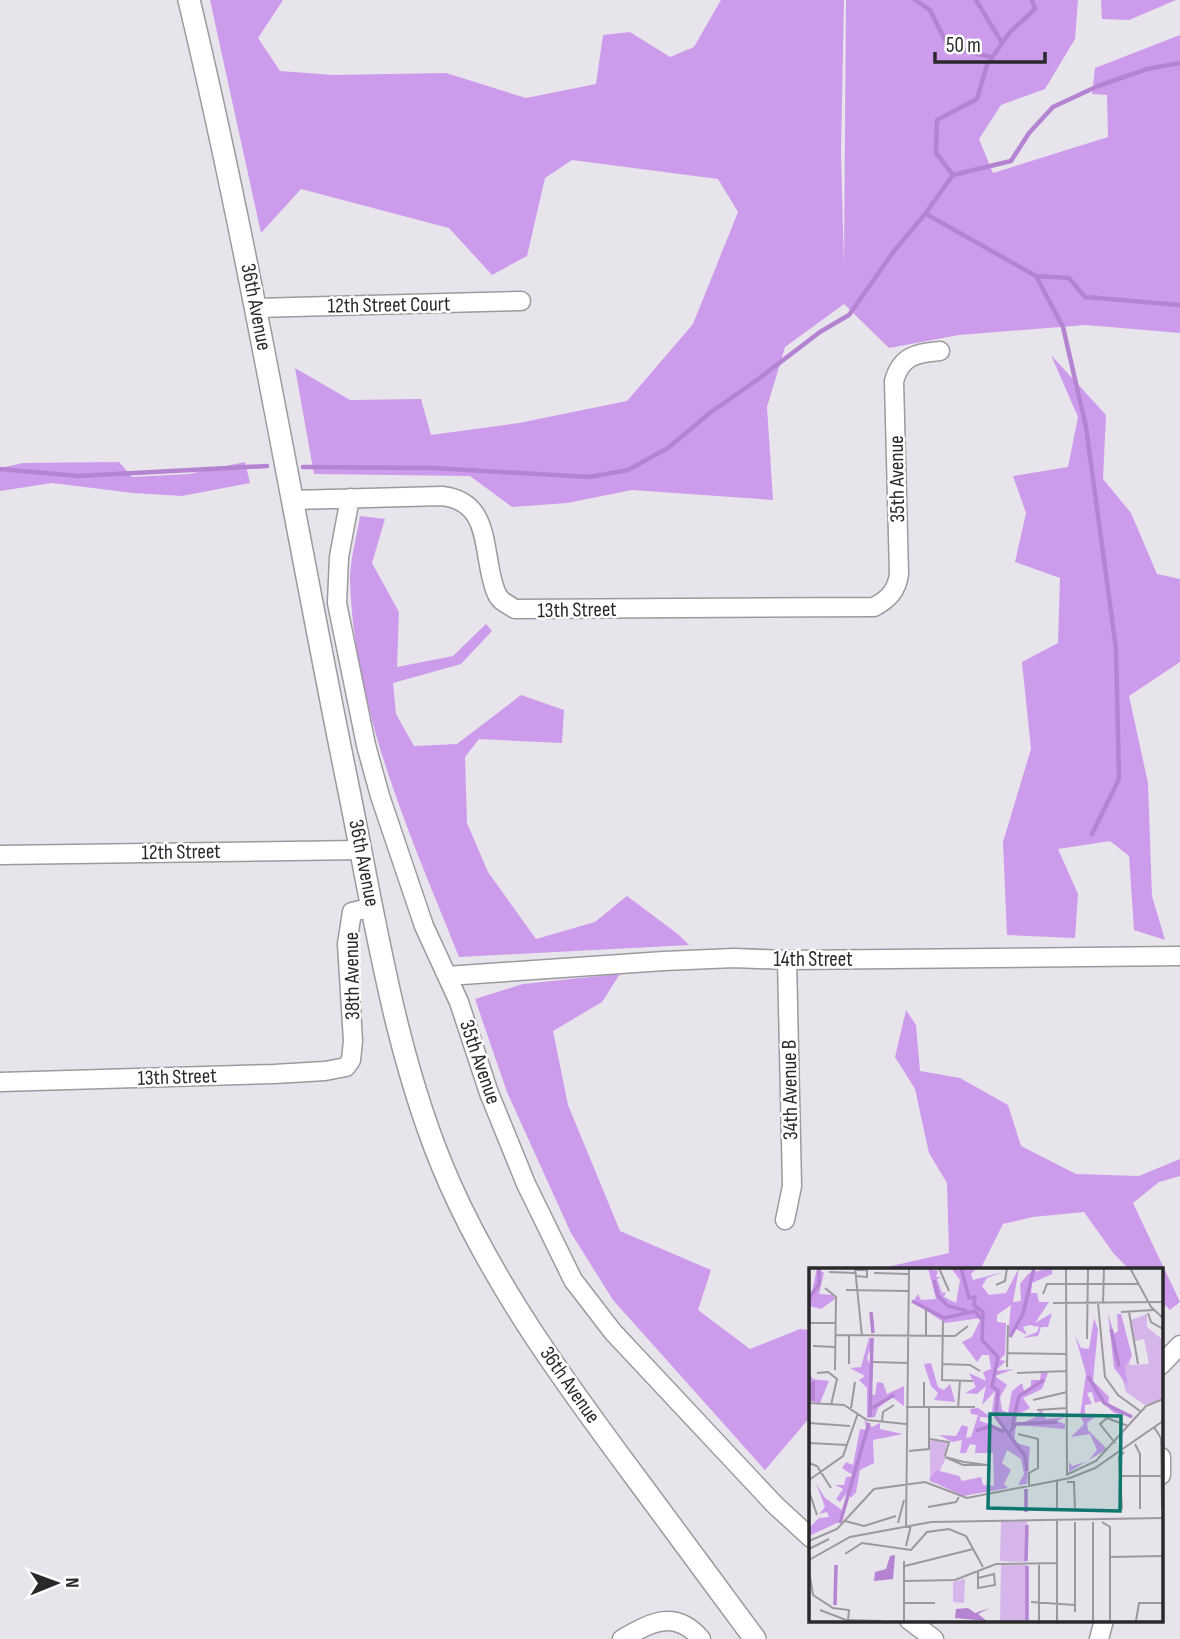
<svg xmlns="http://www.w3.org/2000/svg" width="1180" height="1639" font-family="'Sofia Sans Condensed',sans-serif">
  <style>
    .forest { fill: #cd9bec }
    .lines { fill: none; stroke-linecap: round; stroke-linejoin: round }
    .stream { stroke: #b483d2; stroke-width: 4.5 }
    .minor-casing { stroke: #9d99a0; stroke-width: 21 }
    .tertiary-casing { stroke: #9d99a0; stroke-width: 24 }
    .minor { stroke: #fff; stroke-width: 18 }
    .tertiary { stroke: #fff; stroke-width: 21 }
    .labels { text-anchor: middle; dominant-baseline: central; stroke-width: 5; stroke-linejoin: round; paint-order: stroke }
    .street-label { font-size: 21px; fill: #29282a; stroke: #fff }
    .inset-river { fill: none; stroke: #b483d2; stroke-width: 3.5 }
    .inset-road { fill: none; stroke: #9c999e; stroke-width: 2 }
    .view { fill: #0f766e; fill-opacity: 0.15; stroke: #0f766e; stroke-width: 3.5 }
    .inset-edge { fill: none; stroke: #29282a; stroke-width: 3.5 }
  </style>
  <rect width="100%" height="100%" fill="#e8e4eb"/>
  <path class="forest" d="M210 0H283L258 38 280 71 334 75 446 73 526 98 596 84 603 35 630 32 670 57 694 47 721 0H844L841 152 844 266 846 0H1078L1075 39 1045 89 1001 105 979 139 993 173 1108 137 1107 95 1092 94 1095 68 1180 35V333L1086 325 959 335 889 348 844 304 785 347 767 407 773 500 632 490 567 503 512 507 470 476 314 474 295 368 350 400 421 399 431 435 519 423 627 401 693 324 738 212 718 179 572 160 545 178 527 256 492 275 449 228 301 189 261 233Z
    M1101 0H1176L1129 20 1102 19Z
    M1051 355 1106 415 1103 479 1131 513 1157 574 1180 579V662L1129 696 1148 783 1152 896 1165 940 1134 930 1129 856 1110 841 1058 849 1078 894 1075 938 1007 935 1003 842 1031 749 1022 662 1058 643 1060 578 1015 562 1026 513 1013 476 1068 467 1078 417Z
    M119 462 132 477 189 474 245 462 250 483 182 496 133 493 52 483 0 491V468L23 463Z
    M360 516 385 519 372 563 399 612 397 667 453 656 486 624 492 631 461 664 393 683 396 714 414 746 457 744 521 695 564 710 562 743 479 739 465 757 467 823 488 872 536 939 595 922 627 896 679 935 689 945 459 957C411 837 354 712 350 580 350 559 357 536 360 516Z
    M620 974 602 1002 553 1031 568 1105 620 1231 711 1270 698 1310 750 1349 800 1329 811 1330V1416L765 1470 613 1300 571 1233 507 1092 475 999 523 984Z
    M906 1010 916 1025 920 1071 960 1078 1008 1105 1021 1146 1076 1174 1139 1176 1180 1159V1176L1159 1182 1133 1203 1180 1302 1170 1310 1161 1301V1270H1130L1114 1254 1084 1212 1033 1217 1003 1224 980 1270H885L887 1267 949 1253 947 1183 929 1153 915 1089 895 1057Z"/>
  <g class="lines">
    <path class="stream" d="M915 0 930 10 949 48 992 57
      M976 0 1002 43
      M953 175 936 153 937 120 977 99 987 65 1010 32 1035 9 1032 0
      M926 214 1036 276 1063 327 1086 427 1116 649 1119 779 1092 834
      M1036 276 1069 278 1085 297 1180 305
      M303 467 433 468 589 477 628 470 668 448 711 412 757 380 820 332 849 315 894 251 925 214 953 175 1011 161 1029 133 1053 107 1098 86 1147 69 1180 63
      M0 469 78 476 267 466"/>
    <defs>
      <path id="minor" d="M256 308 521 301
        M350 498 339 557 337 603 366 745 380 796 424 926 459 1002 489 1093 526 1184 573 1280 613 1332 775 1505 811 1538
        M293 500 442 496C486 501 483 539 491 575 493 583 495 594 501 600 505 603 510 606 515 609L874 607C889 599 897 590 899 574L894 381C901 356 916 353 940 351
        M0 855 361 850
        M447 976 664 961 734 958 787 960 1180 956
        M0 1082 274 1074 325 1071 346 1067 351 1060 353 1041 347 944 352 912 373 907
        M785 1220 792 1186 787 960
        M1161 1365 1180 1345
        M1161 1457V1475
        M909 1620 934 1639
        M622 1639C650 1623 675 1608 701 1639
        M1099 1639 1104 1620"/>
      <path id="tertiary" d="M189 0C251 259 294 521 347 781 374 912 395 1061 450 1184 498 1292 569 1388 639 1482 678 1534 716 1587 755 1639"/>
    </defs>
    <use href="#minor" class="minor-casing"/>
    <use href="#tertiary" class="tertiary-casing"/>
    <use href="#minor" class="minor"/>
    <use href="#tertiary" class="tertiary"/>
  </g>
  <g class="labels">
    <g class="street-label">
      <text transform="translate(389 305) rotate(-1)">12th Street Court</text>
      <text transform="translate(256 307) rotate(79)">36th Avenue</text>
      <text transform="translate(897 479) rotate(-91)">35th Avenue</text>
      <text transform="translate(577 610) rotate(-1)">13th Street</text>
      <text transform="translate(181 852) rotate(-1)">12th Street</text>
      <text transform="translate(364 863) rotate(79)">36th Avenue</text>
      <text x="813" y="959">14th Street</text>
      <text transform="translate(352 976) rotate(-91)">38th Avenue</text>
      <text transform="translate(480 1062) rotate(71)">35th Avenue</text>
      <text transform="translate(177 1077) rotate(-2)">13th Street</text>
      <text transform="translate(790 1090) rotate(-91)">34th Avenue B</text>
      <text transform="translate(570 1385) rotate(55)">36th Avenue</text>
    </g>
  </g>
  <g transform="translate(809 1268)">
    <rect width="354" height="354" fill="#e8e4eb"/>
    <path d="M311 45 322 89 320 97 340 96 335 71 326 73 322 52 338 46V59L353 71V131L336 137 317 124 311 103ZM121 173H138L136 192 125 215 121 213ZM192 252H218L217 294 191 293ZM192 297H218V353H191ZM156 311 155 335 144 334V314Z" fill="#d5b5ea"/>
    <path d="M8 0 15 5 10 26 24 27 26 31 12 41 0 38ZM119 0 129 3 127 9H132L128 11 133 25 137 24 135 29 147 35 151 12 142 0H168L162 6 164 12 194 4 178 10 173 18 180 27 197 25 210 0 204 34 212 33 211 16 220 5 243 0V6L223 15 222 25H228L230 34H240L226 55 243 45 239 59H232L229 68 213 70 228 64 230 59 221 57 214 59 218 67 207 61 199 69 202 37 188 47V54L197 55 196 86 191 92 197 93 186 103 205 101 186 108 198 117 191 129 193 142 199 145 203 123 213 115 215 123 222 121V112H231L232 104 239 105 233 121 214 130 221 140 208 147 205 174 221 179 218 216 209 217 215 206 212 191 198 182 193 195 202 202 195 216 199 220 154 228 120 212 127 202 150 208 153 213 172 209 174 217 185 218 184 185H166L167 177 161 176 157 185H151L153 172 143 174 130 167 147 168 153 157 159 159 157 170 162 169 169 147 162 146 161 141 169 140 183 150 171 149V153L195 161 183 143 186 123 173 137 177 118 168 126 156 125 167 119 160 105 177 113 174 104 182 101 180 87H173L168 94 153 74 163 69 172 50 136 55 104 34 109 26 112 32 127 31ZM299 45 305 66 309 63 308 46H312L323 88 316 99 319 118 305 100ZM285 50 289 61 284 113 300 129 299 137 325 149 305 145 292 133 286 135 283 124 278 125 283 136 276 137V149H286L278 155 279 162 298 181 260 204V194L263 198 279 193 288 182 281 166 262 169 275 156 271 147 277 106 266 67 272 80 280 81ZM60 70H65L58 90 64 103 60 126 66 127 68 114 74 115 78 126 95 118V138L83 129 69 140 66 149 58 150V120L50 112 56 108 41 100 52 99ZM122 95 129 119 135 122 141 116 146 134 125 132 129 125 122 118 115 96ZM0 105 4 111 20 113 11 135 0 133ZM232 141 237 151 256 149 248 153 256 156V161L209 157 227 149ZM55 152 63 159 71 155V161L94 166 64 172 65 195 51 202 47 224 42 230 38 225 31 234 27 231 34 221 26 217H35L37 209 45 208 33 200 37 194 44 197 51 161 58 162ZM7 215 16 230 33 242 30 254 0 268V260L10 250 20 249 18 244 10 246 16 239Z" fill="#cd9bec"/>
    <path d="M86 287 84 311 65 313 66 304 77 301 81 288ZM159 340 166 345 181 340 169 346 178 353 146 350 147 341Z" fill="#b483d2"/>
    <path class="inset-river" d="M152 0 160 30 166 29 165 37 174 44 173 72 189 89 183 118 189 123 187 149 216 188 218 203M125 12 129 28 139 38 158 43M0 30 10 16V0M103 33 135 50 166 43 172 51M62 44 64 65M302 61 310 99M201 69 214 46 225 0M279 108 295 135 323 149M0 117 4 115V133M63 140 85 127M61 149 63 70M203 158 210 128 235 112M167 163 182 158 195 164M199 166 207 156 248 154M217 244V221M31 255 60 155M217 293 218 257M218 298V353M26 337 27 297"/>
    <path class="inset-road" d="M46 0 53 68M130 0 140 23M257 0 258 206M321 0 342 39 354 50M20 4 46 5M65 5 100 6M46 8 58 9V2H46M187 17 196 13 198 0M16 20 27 29 26 102M37 22 99 23M234 26 238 16H329M244 35 354 34M289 35 296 109 309 127 331 143M294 35 295 0M312 44 344 42M320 44 329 96M339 45 342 54 354 61M134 53 133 112 164 113M0 55H27M27 67 146 68 159 58M117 68V41M278 71 279 0M4 78 26 79M198 85 258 86M64 94 98 95M40 96V67M133 96 161 97 171 103M198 99 199 57M8 105 19 104 28 111 22 137M208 105 258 103M224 132 258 124M0 135 35 137 58 152 97 156M97 139H166M42 140 46 114M115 140V114M149 140 151 113M228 142 258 140M73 153 74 144 85 137M0 155 41 158M345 159 352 170 353 241M209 166 229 171V200L220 205V218M120 171 140 174 136 188M0 175 38 177M306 175 291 156 298 150 319 158M326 176 331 186V241M100 183 120 181V140M136 189 155 194 178 197H154ZM0 195 8 198 22 220M257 207 287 193 337 138 354 131M313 208H354M0 212 34 188 49 145M258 214H265L266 243M0 223 8 247M119 239 147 234 150 229M313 241 310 189 315 184M248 242V213M248 252V353M36 253 55 258 87 248M266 254V344M293 254 301 259V353M89 255 95 232M97 260 100 0M0 273 28 261 65 221 116 214 158 230 261 210 286 200 354 153M97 278 102 257M0 281 20 271M36 286 53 275 102 282 118 264 140 261 157 268 174 299M301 289 354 288M0 292 41 269 122 254 354 250M95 293V353M230 295V353M96 298 164 281M0 303 4 327 24 340 40 342 39 353M169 310 185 306 186 317 169 320V302M96 313 146 312 187 296 248 295M222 334 266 337M95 335H126M11 342 37 352 72 353M284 353V254M327 353 330 335H354"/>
    <path class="view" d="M181 146 312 148 311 243 179 240Z"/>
    <rect width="354" height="354" class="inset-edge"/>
  </g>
  <g transform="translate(56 1583) rotate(89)" stroke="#ffffff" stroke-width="5" paint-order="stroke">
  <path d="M0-5L12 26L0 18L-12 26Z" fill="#29282a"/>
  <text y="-10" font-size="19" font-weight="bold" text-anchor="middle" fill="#29282a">N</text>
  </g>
  <path d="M935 52v10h110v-10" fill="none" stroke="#29282a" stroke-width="3.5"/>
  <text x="946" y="52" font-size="21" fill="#29282a" stroke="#ffffff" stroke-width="5" paint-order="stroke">50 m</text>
</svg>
